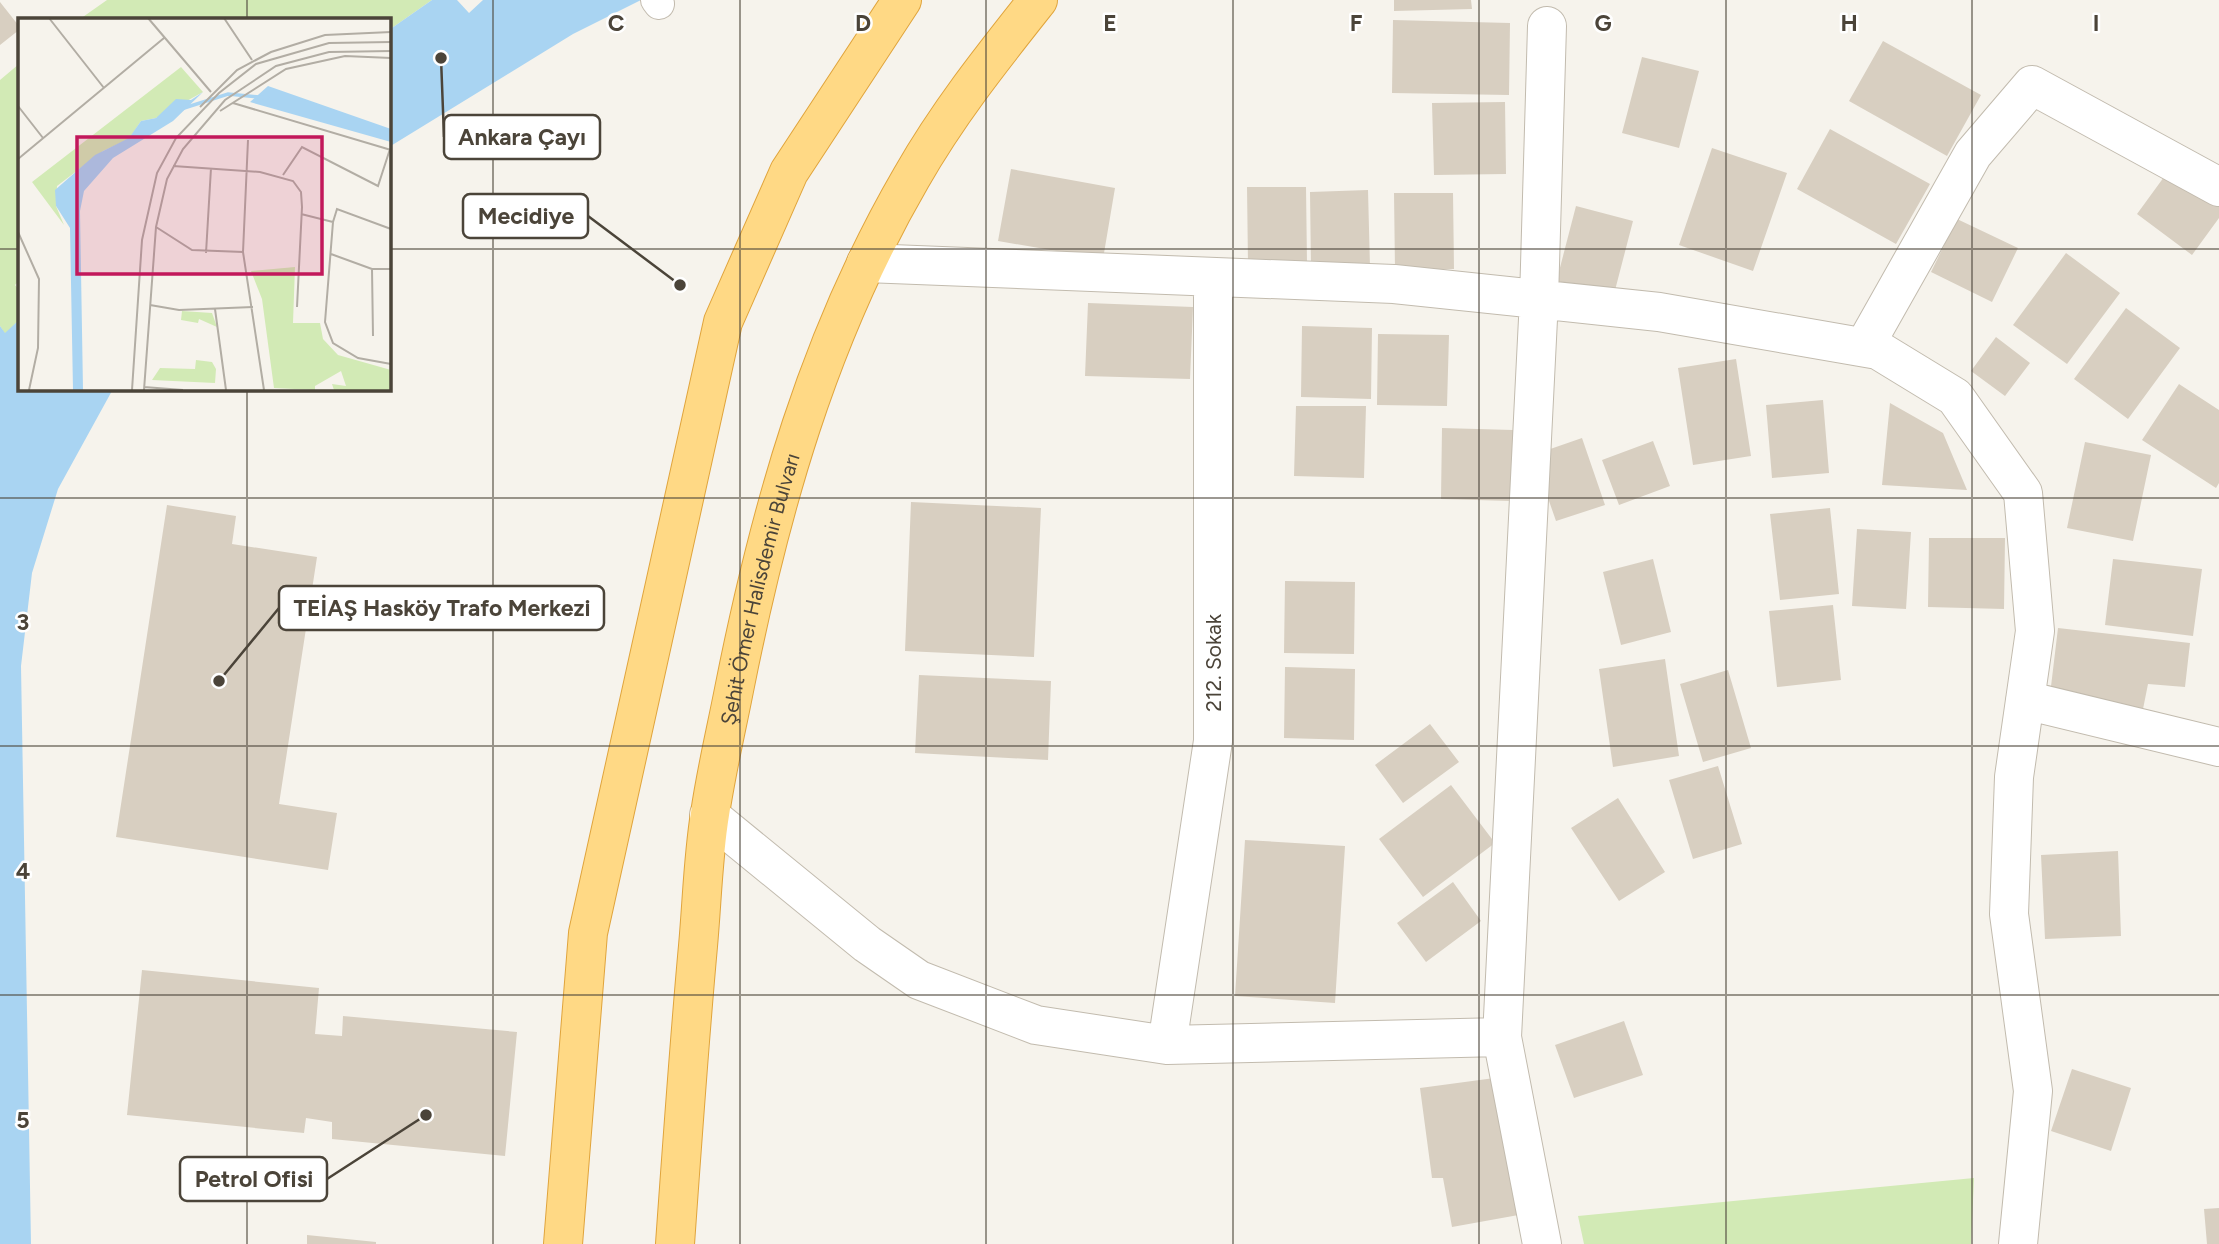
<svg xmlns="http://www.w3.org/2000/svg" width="2219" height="1244" font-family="Figtree,sans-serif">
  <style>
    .green { fill: #d2eab5 }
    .water { fill: #a9d4f2 }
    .building { fill: #d8cfc1 }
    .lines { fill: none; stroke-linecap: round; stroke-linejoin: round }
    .pedestrian-casing { stroke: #c2bbae; stroke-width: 32 }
    .minor-casing { stroke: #c2bbae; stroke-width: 40 }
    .trunk-casing { stroke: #e0a43c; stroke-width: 40 }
    .pedestrian { stroke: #fff; stroke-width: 30 }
    .minor { stroke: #fff; stroke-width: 38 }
    .trunk { stroke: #ffd985; stroke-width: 38 }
    .grid { fill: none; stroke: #4b4439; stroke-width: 2; stroke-opacity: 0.55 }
    .labels { text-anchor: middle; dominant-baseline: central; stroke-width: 5; stroke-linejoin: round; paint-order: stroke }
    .street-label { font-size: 21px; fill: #4b4439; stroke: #fff }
    .inset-river { fill: none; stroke: #a9d4f2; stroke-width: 3.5 }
    .inset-road { fill: none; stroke: #b2ada4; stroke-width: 2 }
    .view { fill: #c2185b; fill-opacity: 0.15; stroke: #c2185b; stroke-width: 3.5 }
    .inset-edge { fill: none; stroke: #4b4439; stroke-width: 3.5 }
    .grid-label { font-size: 23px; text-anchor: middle; font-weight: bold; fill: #4b4439; stroke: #fff; stroke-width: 5; stroke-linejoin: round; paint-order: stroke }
    .leader { fill: none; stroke: #4b4439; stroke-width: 2.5 }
    .callout-dot { fill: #4b4439; stroke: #fff; stroke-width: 2.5 }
    .callout { fill: #fff; stroke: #4b4439; stroke-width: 2.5 }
    .callout-label { font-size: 23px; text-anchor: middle; font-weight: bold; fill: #4b4439 }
  </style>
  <rect width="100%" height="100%" fill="#f6f3ec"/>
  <path class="green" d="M107 0H432L389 30 388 19H80Z
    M19 64V281L15 285 19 290V320L5 334 0 326V80Z
    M1974 1178 1971 1244H1584L1578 1216Z"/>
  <path class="water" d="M432 0H457L469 13 483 0H641L573 34 389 147V30Z
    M19 320V388L113 389 58 489 32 573 21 666 31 1244H0V326L5 333Z"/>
  <path class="building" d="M1394 0H1471L1472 9 1394 11Z
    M0 2 19 26V30L0 45Z
    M1393 20 1510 23 1509 95 1392 93Z
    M1883 41 1981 95 1947 156 1849 101Z
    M1642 57 1699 71 1679 148 1622 133Z
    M1505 102 1506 174 1434 175 1432 103Z
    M1830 129 1930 184 1896 244 1797 189Z
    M1712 148 1787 173 1753 271 1679 245Z
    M2172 166 2219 201V218L2192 255 2137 214Z
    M1011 169 1115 188 1103 259 998 241Z
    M1247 187H1306L1307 263 1248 264Z
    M1368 190 1370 267 1311 268 1310 192Z
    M1394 193H1453L1454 269 1395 270Z
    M1576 206 1633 221 1613 298 1556 283Z
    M1957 219 2018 248 1992 302 1931 272Z
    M2066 253 2120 293 2067 364 2013 325Z
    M1088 303 1193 307 1190 379 1085 376Z
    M2126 308 2180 348 2128 419 2074 379Z
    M1302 326 1372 328 1371 399 1301 397Z
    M1378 334 1449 335 1447 406 1377 405Z
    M1996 337 2030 363 2005 396 1971 371Z
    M1736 359 1751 456 1693 465 1678 368Z
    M2179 384 2219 410V483L2216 488 2142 440Z
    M1823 400 1829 473 1772 478 1766 405Z
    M1890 403 1943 433 1967 490 1882 485Z
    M1296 406H1366L1364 478 1294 476Z
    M1442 428 1513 430 1511 501 1441 499Z
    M1582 438 1605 505 1556 521 1533 455Z
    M1653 441 1670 486 1619 505 1602 460Z
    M2085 442 2151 455 2133 541 2067 528Z
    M911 502 1041 508 1034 657 905 651Z
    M167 505 236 516 232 544 317 557 279 804 337 813 328 870 116 837Z
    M1830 508 1839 594 1780 600 1770 514Z
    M1857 529 1911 532 1906 609 1852 606Z
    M1929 538H2005L2004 609 1928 607Z
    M1653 559 1671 632 1621 645 1603 572Z
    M2113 559 2202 569 2193 636 2105 625Z
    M1285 581 1355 582 1354 654 1284 653Z
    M1833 605 1841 680 1777 687 1769 611Z
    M2058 628 2190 643 2185 687 2148 684 2142 714 2049 703Z
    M1665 659 1679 756 1613 767 1599 669Z
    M1285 667 1355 669 1354 740 1284 738Z
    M1728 670 1751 748 1703 762 1680 684Z
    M919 675 1051 681 1048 760 915 753Z
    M1430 724 1459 762 1403 803 1375 765Z
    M1718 766 1742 844 1693 859 1669 780Z
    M1451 785 1495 843 1423 897 1379 839Z
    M1618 798 1665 872 1619 901 1571 828Z
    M1245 840 1345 846 1335 1003 1235 996Z
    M2118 851 2121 936 2045 939 2041 855Z
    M1453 882 1481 921 1426 962 1397 923Z
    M142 970 319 988 315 1034 342 1036 343 1016 517 1032 505 1156 332 1139V1122L306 1118 304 1133 127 1115Z
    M1624 1021 1643 1075 1574 1098 1555 1045Z
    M2072 1069 2131 1088 2111 1151 2051 1131Z
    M1502 1077 1524 1214 1452 1227 1443 1178H1432L1420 1088Z
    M2219 1208V1244H2207L2204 1209Z
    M307 1235 376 1242V1244H307Z"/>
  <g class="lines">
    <defs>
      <path id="pedestrian" d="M656 0 659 4"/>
      <path id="minor" d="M866 263 1394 284 1659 312 1878 350 1955 397 2023 493 2035 631 2014 777 2009 914 2033 1091 2018 1244
        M1864 347 1973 154 2032 85 2219 187
        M2025 700 2219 747
        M709 815 867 944 919 980 1036 1025 1167 1045 1502 1037 1542 1244
        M1502 1037 1539 299 1547 26
        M1167 1045 1213 741V277"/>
      <g id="trunk">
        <path d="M563 1244 588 933 723 322 789 172 902 0"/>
        <path id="s1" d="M675 1244C682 1145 689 1045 698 946 702 902 703 857 710 814 716 772 726 731 734 690 770 509 818 338 911 178 948 113 992 58 1038 0"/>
      </g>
    </defs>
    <use href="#pedestrian" class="pedestrian-casing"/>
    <use href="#minor" class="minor-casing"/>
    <use href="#trunk" class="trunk-casing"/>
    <use href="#pedestrian" class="pedestrian"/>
    <use href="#minor" class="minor"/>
    <use href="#trunk" class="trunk"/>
  </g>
  <path class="grid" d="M247 0V19M493 0V1244M740 0V1244M986 0V1244M1233 0V1244M1479 0V1244M1726 0V1244M1972 0V1244M0 249H19M388 249H2219M247 388V1244M0 498H2219M0 746H2219M0 995H2219"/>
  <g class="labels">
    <g class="street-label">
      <text stroke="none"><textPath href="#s1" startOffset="662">Şehit Ömer Halisdemir Bulvarı</textPath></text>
      <text transform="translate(1213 663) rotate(-90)">212. Sokak</text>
    </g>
  </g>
  <g transform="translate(18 18)">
    <rect width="373" height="373" fill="#f6f3ec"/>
    <path d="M163 49 185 74 138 100 123 103 111 121 85 133 39 168 38 188 46 207 14 164ZM277 249 275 305H302L305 321 320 337 373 352V372H316L314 366 328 368 323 353 297 368V372L256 370 244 281 233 253ZM164 293 194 295 199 309 181 301 180 305 163 302ZM178 342 194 344 198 351 197 365 134 362 142 350 177 351Z" fill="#d2eab5"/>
    <path d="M250 68 373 111V124L232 84ZM185 74 155 103 95 140 66 173 62 193 65 372H55L52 210 38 188 37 172 77 137 111 120 123 103 138 100 158 81 173 82Z" fill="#a9d4f2"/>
    <path class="inset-river" d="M163 91 210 76 251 80"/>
    <path class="inset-road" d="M31 0 86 70M130 0 193 74M206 0 234 42M215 85 373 132M0 88 25 120M182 89 219 52 253 34 307 17 373 14M202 93 268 51 327 38 373 40M0 141 146 20M155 148 242 154 275 163 283 174 284 189 279 289M265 157 284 129 360 168 372 131M283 196 315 204 307 304 315 325 340 340 373 346M315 204 319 191 373 211M138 209 174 232 225 234 246 372M0 214 21 261 20 330 11 372M225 234 230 122M188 235 193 150M313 236 354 251M132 287 161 292 235 289M197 291 208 372M355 318 354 251H373M126 369 165 372M114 372 124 222 139 155 158 120 201 75 238 46 311 25 373 24M126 372 138 209 149 161 165 131 207 82 258 48 311 34 373 33"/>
    <path class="view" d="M59 119H304V256H59Z"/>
    <rect width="373" height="373" class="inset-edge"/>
  </g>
  <g class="grid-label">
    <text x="616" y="31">C</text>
    <text x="863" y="31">D</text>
    <text x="1110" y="31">E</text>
    <text x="1356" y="31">F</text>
    <text x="1603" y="31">G</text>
    <text x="1849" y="31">H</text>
    <text x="2096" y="31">I</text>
    <text x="23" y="630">3</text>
    <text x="23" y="879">4</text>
    <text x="23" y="1128">5</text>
  </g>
  <path class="leader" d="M441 58L444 137M680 285L588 216M219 681L279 608M426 1115L327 1179"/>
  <g class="callout-dot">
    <circle cx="441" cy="58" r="7"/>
    <circle cx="680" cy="285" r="7"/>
    <circle cx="219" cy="681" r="7"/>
    <circle cx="426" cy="1115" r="7"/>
  </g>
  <g class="callout">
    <rect x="444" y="115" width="156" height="44" rx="7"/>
    <rect x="463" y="194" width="125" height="44" rx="7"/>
    <rect x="279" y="586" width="325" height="44" rx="7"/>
    <rect x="180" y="1157" width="147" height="44" rx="7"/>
  </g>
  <g class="callout-label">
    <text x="522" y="145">Ankara Çayı</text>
    <text x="526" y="224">Mecidiye</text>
    <text x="442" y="616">TEİAŞ Hasköy Trafo Merkezi</text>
    <text x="254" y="1187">Petrol Ofisi</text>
  </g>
</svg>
